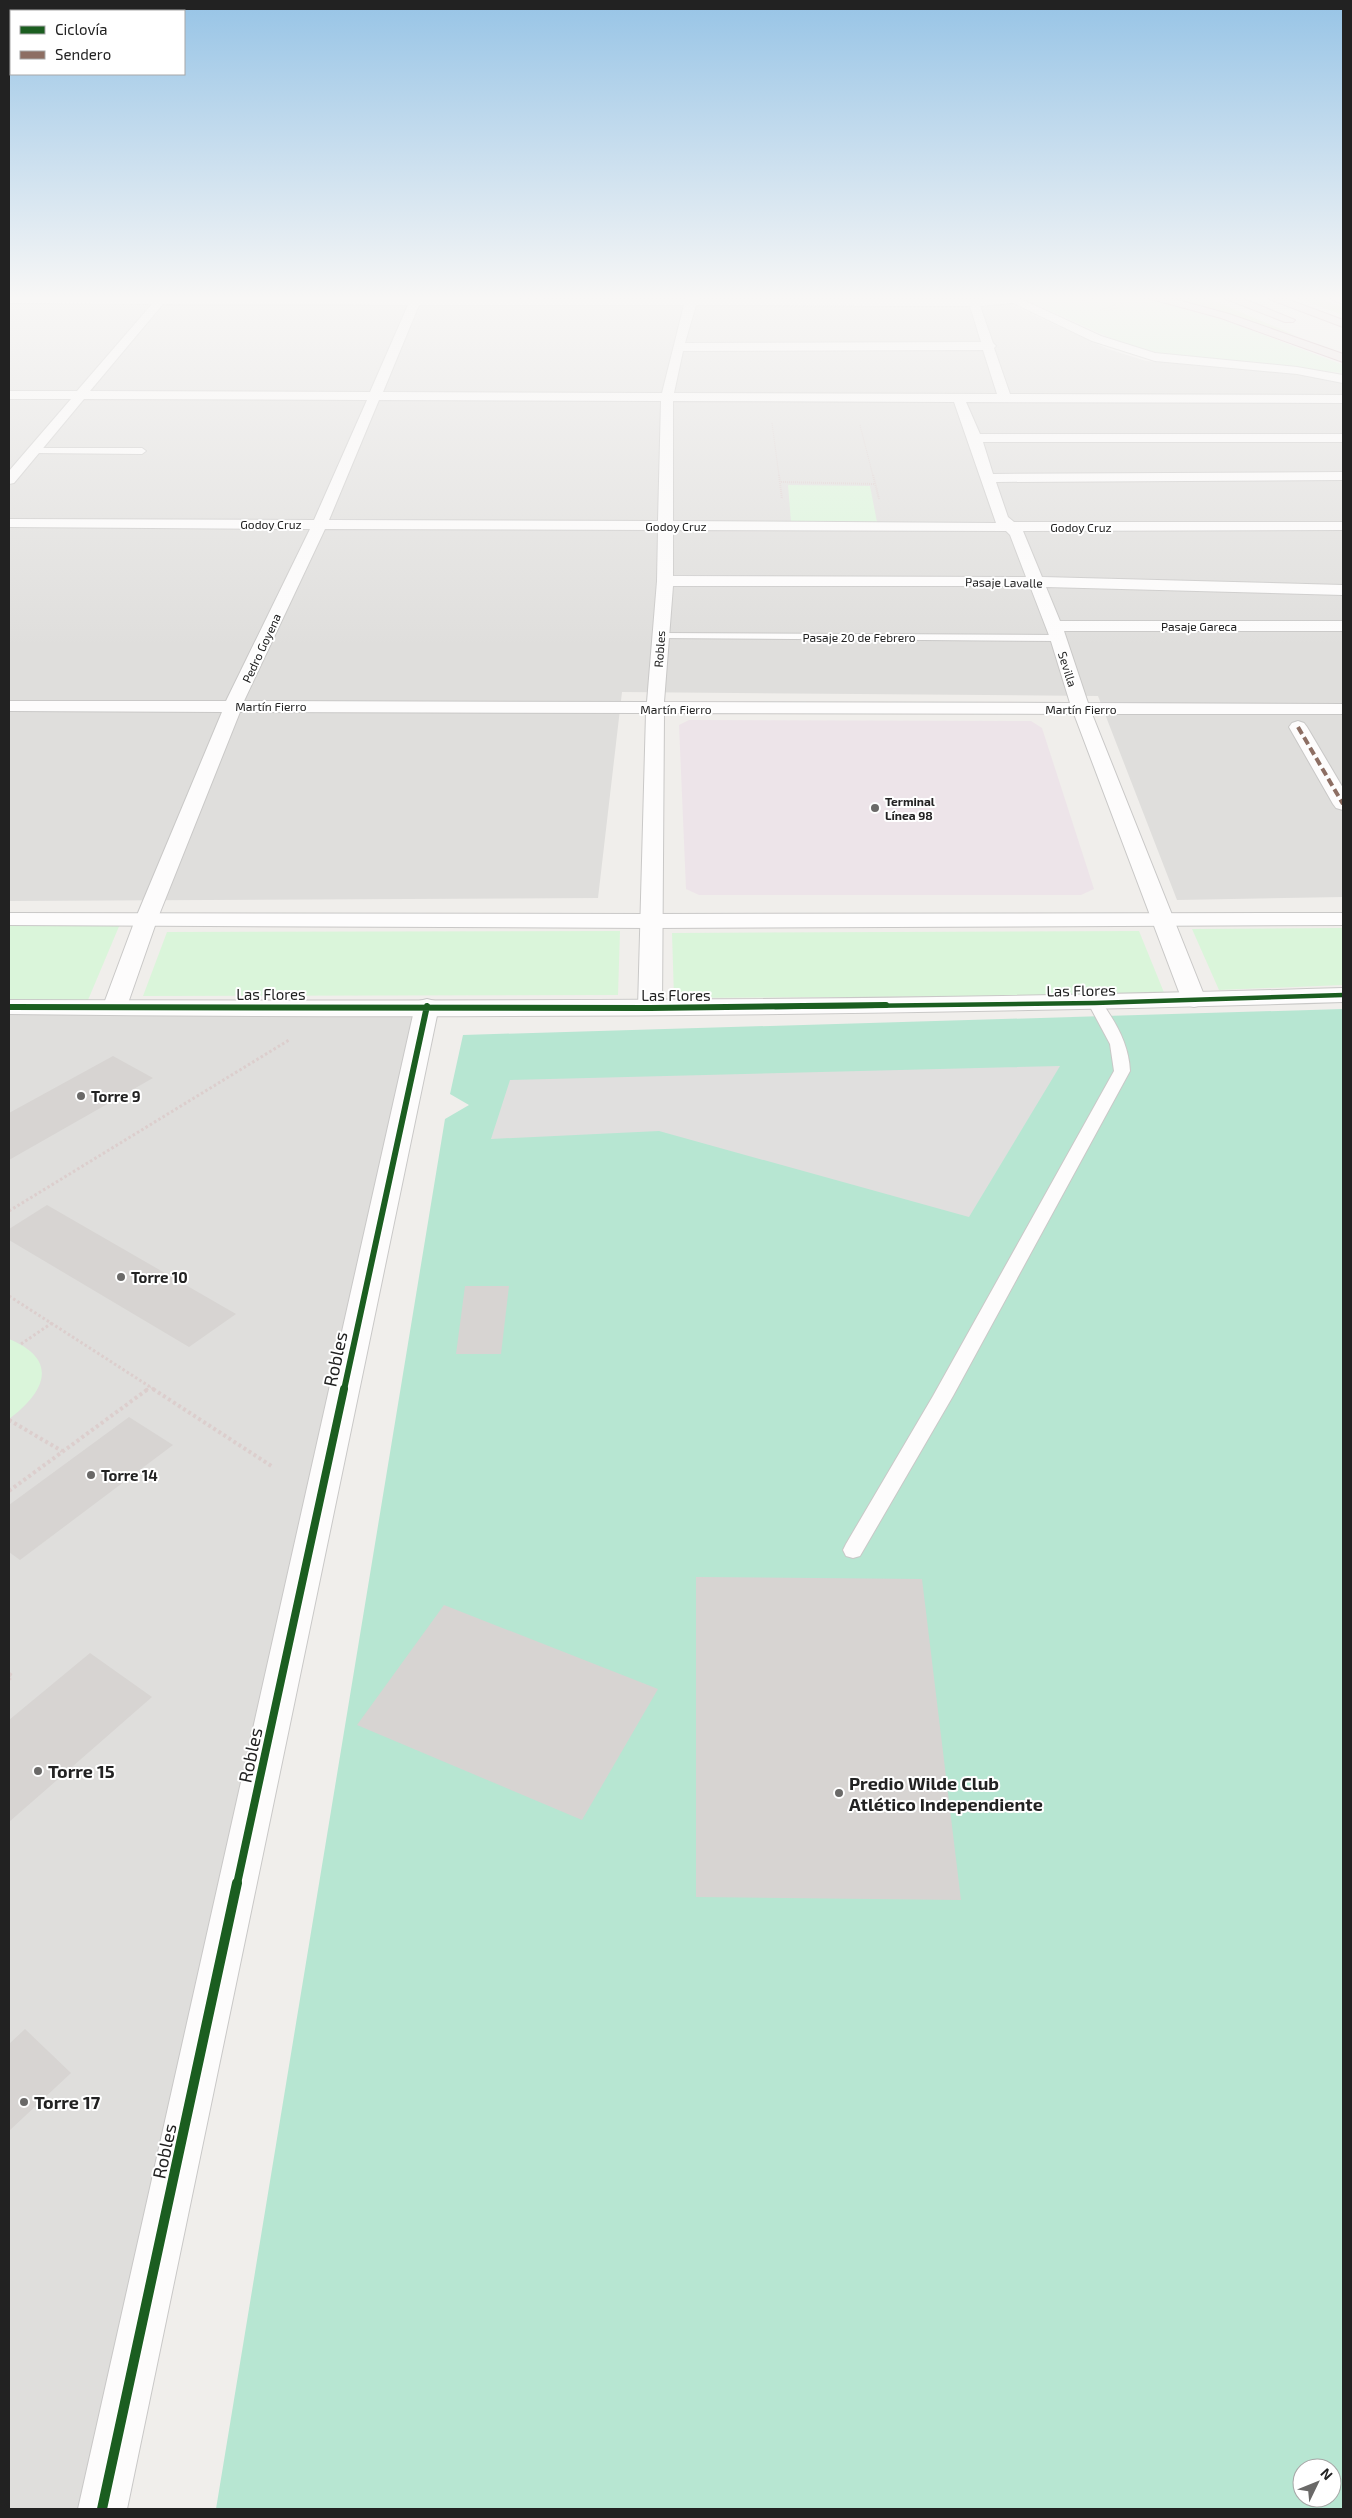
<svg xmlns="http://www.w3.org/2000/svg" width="1352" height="2518" font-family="'Exo 2',sans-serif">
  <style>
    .residential { fill: #dfdedc }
    .industrial { fill: #ede4e9 }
    .grass { fill: #ddeccb }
    .park { fill: #daf5da }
    .pitch { fill: #b7e6d2; fill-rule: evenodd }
    .parking { fill: #e0dfde }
    .building { fill: #d7d4d2 }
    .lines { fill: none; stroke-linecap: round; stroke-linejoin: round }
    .service-casing { stroke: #c9c8c7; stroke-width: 2 }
    .minor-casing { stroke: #c9c8c7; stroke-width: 2 }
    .tertiary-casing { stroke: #c9c8c7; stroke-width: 2 }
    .motorway-casing { stroke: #c5a2ac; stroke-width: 2 }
    .path-far3 { stroke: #dccecd; stroke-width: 1; stroke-dasharray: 1 1; stroke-linecap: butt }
    .path-far2 { stroke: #dccecd; stroke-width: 2; stroke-dasharray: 1 1; stroke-linecap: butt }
    .path-far1 { stroke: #dccecd; stroke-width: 3; stroke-dasharray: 2.5 2.5; stroke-linecap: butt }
    .path { stroke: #dccecd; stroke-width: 4; stroke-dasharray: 3 3; stroke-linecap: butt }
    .service { fill: #fdfcfc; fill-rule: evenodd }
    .minor { fill: #fdfcfc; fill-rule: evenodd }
    .tertiary { fill: #fdfcfc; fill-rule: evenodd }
    .motorway { fill: #ece0e2; fill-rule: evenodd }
    .quiet { stroke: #8d6e63; stroke-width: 4; stroke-dasharray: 8 4; stroke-linecap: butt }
    .cycleway-far3-casing { stroke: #fff; stroke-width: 7 }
    .cycleway-far2-casing { stroke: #fff; stroke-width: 9 }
    .cycleway-far1-casing { stroke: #fff; stroke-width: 11 }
    .cycleway-casing { stroke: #fff; stroke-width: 13 }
    .cycleway-far3 { stroke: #1b5e20; stroke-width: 4.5 }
    .cycleway-far2 { stroke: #1b5e20; stroke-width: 6 }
    .cycleway-far1 { stroke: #1b5e20; stroke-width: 8 }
    .cycleway { stroke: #1b5e20; stroke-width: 10 }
    .poi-dot { fill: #6a6968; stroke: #fff; stroke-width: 2 }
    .labels { text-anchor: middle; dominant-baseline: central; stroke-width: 4; stroke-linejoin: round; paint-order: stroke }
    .far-street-label { font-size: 12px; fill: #222; stroke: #fff }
    .far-poi-label { font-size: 12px; font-weight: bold; fill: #222; stroke: #fff; text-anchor: start }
    .street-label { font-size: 15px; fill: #222; stroke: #fff }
    .poi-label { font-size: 15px; font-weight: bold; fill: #222; stroke: #fff; text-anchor: start }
    .near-street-label { font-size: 18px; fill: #222; stroke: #fff }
    .near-poi-label { font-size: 18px; font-weight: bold; fill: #222; stroke: #fff; text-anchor: start }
  </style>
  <rect width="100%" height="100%" fill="#f0eeeb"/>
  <path class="residential" d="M9 295H990L1108 349 1146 361 1283 372 1343 383V897L1177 900 1098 696 622 692 598 898 9 901Z
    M427 1006 102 2509H9V1009Z"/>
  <path class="industrial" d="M689 720 1031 721 1042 728 1094 889 1081 895H699L686 889 679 725Z"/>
  <path class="grass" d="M1163 295H1200L1297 336Z
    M1289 295H1311L1343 307V315Z"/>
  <path class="park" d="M1016 295 1138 296 1230 322 1343 365V373L1169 357 1130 347Z
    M788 485 870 486 877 522H791Z
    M120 924 88 1000H9V925Z
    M1343 928V985L1219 990 1192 929Z
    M620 931 618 995 143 996 167 932Z
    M1139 931 1165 995 674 998 672 933Z
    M9 1339C60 1360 45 1392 9 1419Z"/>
  <path class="pitch" d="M1343 1009V2509H216L445 1119 469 1105 450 1094 463 1035ZM1302 2468H1332V2498H1302Z"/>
  <path class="parking" d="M1060 1066 969 1217 659 1131 491 1139 510 1080Z"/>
  <path class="building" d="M113 1056 153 1078 9 1160V1113Z
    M47 1205 236 1314 189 1347 9 1240V1229Z
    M465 1286H509L501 1354H456Z
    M129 1417 173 1445 20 1560 9 1552V1505Z
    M696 1577 922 1579 961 1900 696 1897Z
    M444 1605 658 1689 582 1820 357 1725Z
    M90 1653 152 1697 9 1822V1720Z
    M25 2029 71 2073 9 2131V2044Z"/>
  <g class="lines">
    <defs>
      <path id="service" d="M1322 295H1330L1343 300V304Z
        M34 448H142L146 451 142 454 31 453V449Z
        M660 633 1058 635 1063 638 1058 641 656 638 655 636Z
        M1095 999 1100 1000C1115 1021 1129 1044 1130 1071L953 1396 860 1556 853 1558 846 1556 843 1550 846 1544 933 1396 1114 1071 1110 1044 1088 1003Z"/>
      <path id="minor" d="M160 295H170L169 297 411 298 413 295H423L422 298 686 299 688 295H698L697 299 974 300 1012 295 1101 336 1155 353 1297 367 1343 375V383L1297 374 1155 361 1092 341 1013 303 980 306 993 343 996 346 994 348 1010 394 1343 395V403L966 402 980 434H1343V442H983L993 474 1343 472V480L996 482 1008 517 1014 522H1343V530L1023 531 1042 577 1343 585V595L1046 587 1060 621H1343V631H1064L1088 703 1343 704V714H1092L1206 1000 1202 1005 1194 1007 1186 1005 1182 1000 1074 714 664 713 662 1008 658 1013 650 1015 642 1013 638 1008 646 713 240 712 157 920 127 1006 123 1011 115 1013 107 1011 103 1006 135 920 222 712 9 711V701H226L310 529 9 527V519L314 520 367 400 84 399 14 483 9 484V471L71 399H9V391H77L152 304 9 303V297H157ZM163 304 408 305 370 392 90 391ZM419 305H684L662 393 383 392ZM696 305 970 306 981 342 685 343ZM983 350 997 394 674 393 683 351ZM379 400 661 401 658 521 329 520ZM673 401 954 402 996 523 673 521ZM325 529 658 530 657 581 647 702 244 701ZM673 530 1006 531 1010 535 1026 577 673 576ZM673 586H1030L1050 638 1070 703 664 702Z
        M1298 721 1304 723 1307 727 1343 788V810L1336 808 1333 804 1289 727 1292 723Z
        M427 999 435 1001 439 1006 127 2509H78L415 1006 419 1001Z"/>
      <path id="tertiary" d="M9 913 651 914 1343 913V925L651 928 9 925Z
        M1343 988V1002C899 1016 453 1019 9 1014V1000C454 1001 898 1002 1343 988Z"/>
      <path id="motorway" d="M1143 295H1159L1229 314 1343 354V362L1221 318 1144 297Z
        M1220 295H1234L1295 320 1293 322H1285L1221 297Z
        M1266 295H1276L1343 320V327L1266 298Z"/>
    </defs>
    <use href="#service" class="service-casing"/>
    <use href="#minor" class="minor-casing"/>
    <use href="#tertiary" class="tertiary-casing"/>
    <use href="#motorway" class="motorway-casing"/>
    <path class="path-far3" d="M1103 295 1122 299
      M1082 301 1103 295
      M1100 310 1122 303
      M1106 311 1123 306
      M772 423 779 476
      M860 425 873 476"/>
    <path class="path-far2" d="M779 475 782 499
      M873 475 879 499
      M781 482 875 484"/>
    <path class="path-far1" d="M9 1211 289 1040
      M9 1296 155 1390
      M21 1344 52 1323
      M146 1390 151 1387"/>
    <path class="path" d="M153 1389 273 1467
      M9 1420 62 1451
      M9 1491 148 1389
      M9 1674 12 1676 9 1679"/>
    <use href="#service" class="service"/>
    <use href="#minor" class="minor"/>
    <use href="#tertiary" class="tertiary"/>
    <use href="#motorway" class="motorway"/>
    <path class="quiet" d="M1298 727 1343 804"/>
    <defs>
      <path id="cycleway-far3" d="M775 1007 1095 1003 1343 995"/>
      <path id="cycleway-far2" d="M9 1007 650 1008 886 1005
        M344 1390 427 1006"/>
      <path id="cycleway-far1" d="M237 1884 344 1389"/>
      <path id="cycleway" d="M102 2509 237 1883"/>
    </defs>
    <use href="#cycleway-far3" class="cycleway-far3-casing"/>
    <use href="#cycleway-far2" class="cycleway-far2-casing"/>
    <use href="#cycleway-far1" class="cycleway-far1-casing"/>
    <use href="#cycleway" class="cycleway-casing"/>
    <use href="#cycleway-far3" class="cycleway-far3"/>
    <use href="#cycleway-far2" class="cycleway-far2"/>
    <use href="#cycleway-far1" class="cycleway-far1"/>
    <use href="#cycleway" class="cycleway"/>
  </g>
  <linearGradient id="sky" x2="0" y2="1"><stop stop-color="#97c4e6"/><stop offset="0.46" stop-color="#f8f7f6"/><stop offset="1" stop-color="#f8f7f6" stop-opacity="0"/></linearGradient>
  <rect width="1352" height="647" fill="url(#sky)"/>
  <g class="poi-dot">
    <circle cx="875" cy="808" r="5"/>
    <circle cx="81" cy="1096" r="5"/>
    <circle cx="121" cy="1277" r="5"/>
    <circle cx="91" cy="1475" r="5"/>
    <circle cx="38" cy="1771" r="5"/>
    <circle cx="839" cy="1793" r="5"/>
    <circle cx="24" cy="2102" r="5"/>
  </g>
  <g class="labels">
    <g class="far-street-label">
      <text x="271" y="524">Godoy Cruz</text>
      <text x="676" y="526">Godoy Cruz</text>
      <text x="1081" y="527">Godoy Cruz</text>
      <text transform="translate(1004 582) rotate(1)">Pasaje Lavalle</text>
      <text x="1199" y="626">Pasaje Gareca</text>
      <text x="859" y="637">Pasaje 20 de Febrero</text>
      <text transform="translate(261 648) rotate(-65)">Pedro Goyena</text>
      <text transform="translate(659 649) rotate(-86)">Robles</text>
      <text transform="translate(1068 669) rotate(72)">Sevilla</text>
      <text x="271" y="706">Martín Fierro</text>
      <text x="676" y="709">Martín Fierro</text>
      <text x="1081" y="709">Martín Fierro</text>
    </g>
    <g class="far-poi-label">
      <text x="885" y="801">Terminal<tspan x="885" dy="14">Línea 98</tspan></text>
    </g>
    <g class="street-label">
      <text transform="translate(1081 990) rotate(-1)">Las Flores</text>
      <text x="271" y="994">Las Flores</text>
      <text x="676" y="995">Las Flores</text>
    </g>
    <g class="poi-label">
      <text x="91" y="1096">Torre 9</text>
      <text x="131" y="1277">Torre 10</text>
      <text x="101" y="1475">Torre 14</text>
    </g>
    <g class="near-street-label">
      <text transform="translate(335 1359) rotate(-78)">Robles</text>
      <text transform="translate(250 1755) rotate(-78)">Robles</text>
      <text transform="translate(164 2151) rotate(-78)">Robles</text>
    </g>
    <g class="near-poi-label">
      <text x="48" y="1771">Torre 15</text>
      <text x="849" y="1783">Predio Wilde Club<tspan x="849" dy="21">Atlético Independiente</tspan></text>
      <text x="34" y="2102">Torre 17</text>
    </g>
  </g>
  <rect width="1352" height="2518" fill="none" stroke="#222222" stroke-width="20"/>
  <rect x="10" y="10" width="175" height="65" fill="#ffffff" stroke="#a7a7a7"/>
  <rect x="20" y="26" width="25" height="8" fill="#1b5e20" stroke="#a7a7a7"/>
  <text x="55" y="35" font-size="15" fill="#222222">Ciclovía</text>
  <rect x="20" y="51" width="25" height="8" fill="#8d6e63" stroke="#a7a7a7"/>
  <text x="55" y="60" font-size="15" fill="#222222">Sendero</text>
  <g transform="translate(1317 2483) rotate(47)"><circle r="24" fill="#ffffff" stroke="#a7a7a7"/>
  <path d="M0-4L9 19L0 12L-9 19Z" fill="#6a6968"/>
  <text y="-8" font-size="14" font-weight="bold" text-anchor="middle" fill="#222222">N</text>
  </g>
</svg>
